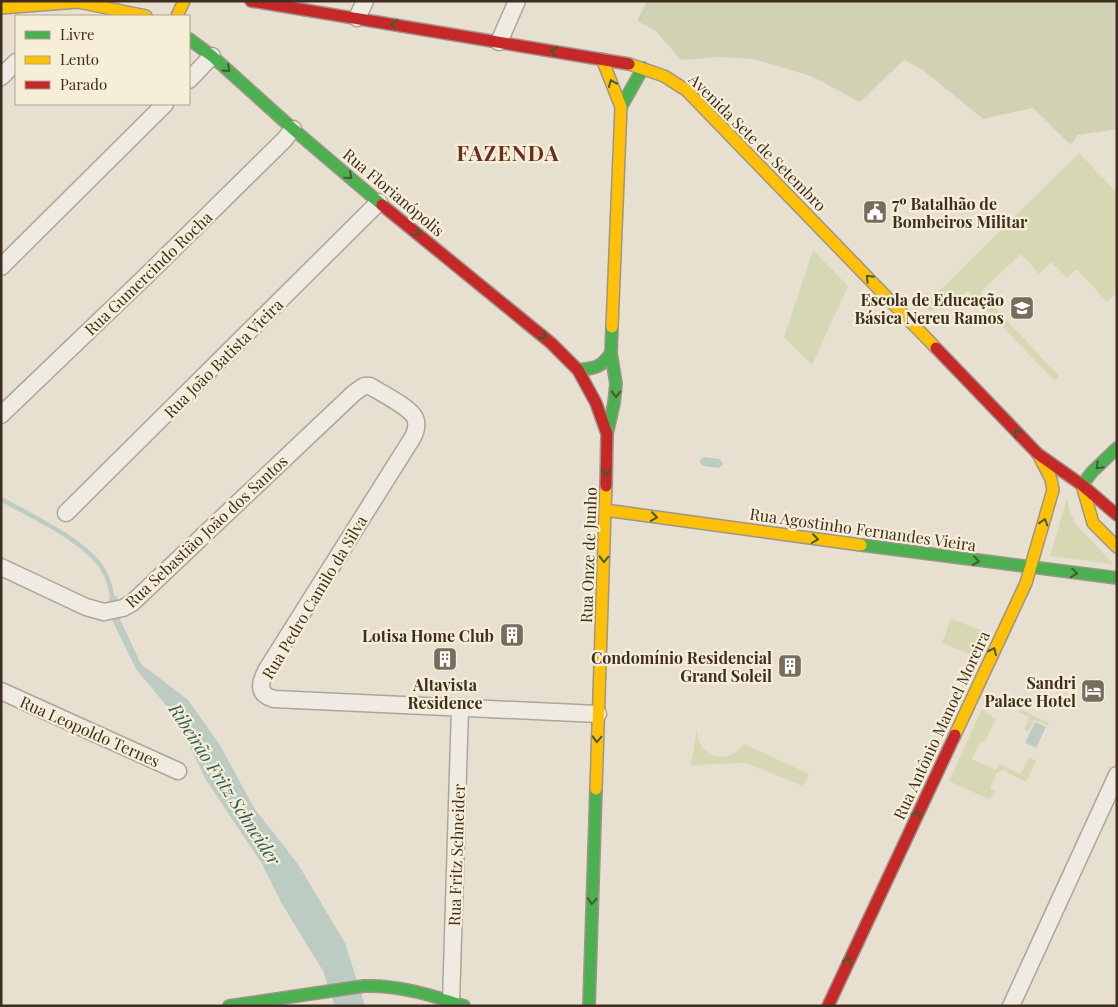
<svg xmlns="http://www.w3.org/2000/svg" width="1118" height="1007" font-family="'Playfair Display',serif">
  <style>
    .green { fill: #d6d7b3 }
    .cemetery { fill: #d1d1b3 }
    .water { fill: #bcccc2 }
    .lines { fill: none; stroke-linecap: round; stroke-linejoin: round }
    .stream { stroke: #bcccc2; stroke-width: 4.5 }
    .street-casing { stroke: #ada599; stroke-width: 19 }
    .fast-casing { stroke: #9c958a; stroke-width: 14 }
    .slow-casing { stroke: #9c958a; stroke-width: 14 }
    .jam-casing { stroke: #9c958a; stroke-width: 14 }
    .street { stroke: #efebe3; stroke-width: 16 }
    .fast { stroke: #4caf50; stroke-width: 11 }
    .slow { stroke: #ffc107; stroke-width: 11 }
    .jam { stroke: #c62828; stroke-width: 11 }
    .oneway { stroke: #425b31 }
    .labels { text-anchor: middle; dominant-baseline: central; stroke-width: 4.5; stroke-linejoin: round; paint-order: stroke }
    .street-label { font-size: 16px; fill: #3d2e20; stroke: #f7eed8 }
    .poi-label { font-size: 16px; font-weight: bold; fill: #3d2e20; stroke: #f7eed8; text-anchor: end }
    .water-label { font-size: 18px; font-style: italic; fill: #2f5d5a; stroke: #f7eed8 }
    .district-label { font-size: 21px; font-weight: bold; letter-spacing: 1px; fill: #6b2e1e; stroke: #f7eed8 }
  </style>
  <rect width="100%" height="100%" fill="#e7e0d1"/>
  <path class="green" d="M1079 153 1117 193V293L1107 302 1077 269 1067 278 1051 262 1039 274 1021 254 980 292 1059 376 1054 380 968 291 930 311 924 306Z
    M813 250 848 286 812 365 784 337Z
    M1067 498 1069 510 1075 523 1113 564 1050 556Z
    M951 619 989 633 977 657 942 643Z
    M982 709 996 719 984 743 981 741 972 759 996 770 999 764 1021 774 1029 758 1036 761 1026 782 1003 770 997 773 990 788 995 791 990 800 949 781Z
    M1020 709 1049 723 1047 725 1034 720 1029 731 1024 729 1029 717 1019 712Z
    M697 729C697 757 727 767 744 744L809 774 803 786 746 763 691 765Z"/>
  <path class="cemetery" d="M647 1H1117V129L1078 135 1071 145 1033 108 983 119 923 70 904 60 860 102 811 76 754 59 719 57 681 60 655 30 637 21Z"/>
  <path class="water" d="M704 457 720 459 723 464 719 468 703 466 699 461Z
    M117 596 119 617 141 664 188 700 220 745 254 808 298 864 345 943 365 1006H335L323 971 282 904 262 864 206 780 175 716 136 669 112 620 109 599Z
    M1035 722 1046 727 1036 748 1025 743Z"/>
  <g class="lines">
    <path class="stream" d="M1 499C31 516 84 540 102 568 109 578 111 590 113 601"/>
    <defs>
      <path id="street" d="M357 18 365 1
        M499 42 517 1
        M1 77 16 62
        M189 80 212 56
        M1 267 165 104
        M1 415 146 276 284 140 293 129
        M66 513 379 202
        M1 567 86 607 104 612 123 608 132 603 354 393 364 386H370C381 393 410 407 415 418 418 425 416 431 413 437L267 669C260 682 256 694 274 699L598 714
        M1 691 178 771
        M451 1002 460 707
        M1011 1006 1117 775"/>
      <path id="fast" d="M189 39 212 56 293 129 382 205
        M621 107 643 68
        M578 370C595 368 601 368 611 353
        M607 434 614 403 616 384 611 353 612 327
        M1082 485 1092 472 1117 448
        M861 545 1117 578
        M229 1006 364 986C399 985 431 995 464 1006
        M589 1006 596 789"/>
      <path id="slow" d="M1 8 78 2 146 16
        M177 16 184 1
        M602 59 621 107 612 327
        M629 64 664 76 686 90 936 348
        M1082 485 1093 523 1117 547
        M606 486 605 510 861 545
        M955 735 1026 583 1053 490 1051 479 1038 454
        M596 789 605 510"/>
      <path id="jam" d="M251 1 629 64
        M382 205 551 343 578 370 596 403 607 434 606 486
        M936 348 1038 454 1082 485 1117 515
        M828 1006 955 735"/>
    </defs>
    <use href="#street" class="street-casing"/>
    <use href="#fast" class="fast-casing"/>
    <use href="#slow" class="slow-casing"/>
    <use href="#jam" class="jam-casing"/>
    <use href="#street" class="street"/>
    <use href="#fast" class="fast"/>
    <use href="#slow" class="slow"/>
    <use href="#jam" class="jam"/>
  </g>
  <defs><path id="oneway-chevron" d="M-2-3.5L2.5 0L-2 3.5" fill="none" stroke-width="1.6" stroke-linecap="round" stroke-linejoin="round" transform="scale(1.25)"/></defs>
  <g class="oneway">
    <use href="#oneway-chevron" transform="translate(394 24) rotate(-171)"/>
    <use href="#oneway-chevron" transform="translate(554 51) rotate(-170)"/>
    <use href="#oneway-chevron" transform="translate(227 69) rotate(42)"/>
    <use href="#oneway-chevron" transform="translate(612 83) rotate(-113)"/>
    <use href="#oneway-chevron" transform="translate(349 176) rotate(41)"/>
    <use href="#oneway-chevron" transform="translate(417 233) rotate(39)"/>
    <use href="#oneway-chevron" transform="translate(869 278) rotate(-134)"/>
    <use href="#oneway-chevron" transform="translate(543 336) rotate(39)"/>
    <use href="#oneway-chevron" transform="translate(616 394) rotate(91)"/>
    <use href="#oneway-chevron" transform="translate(1017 433) rotate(-134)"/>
    <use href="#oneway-chevron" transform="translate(1099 466) rotate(135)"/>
    <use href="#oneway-chevron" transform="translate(606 472) rotate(91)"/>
    <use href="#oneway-chevron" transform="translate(654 517) rotate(8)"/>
    <use href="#oneway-chevron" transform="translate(1044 522) rotate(-73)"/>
    <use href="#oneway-chevron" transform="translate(815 539) rotate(8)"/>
    <use href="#oneway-chevron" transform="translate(604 559) rotate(92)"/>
    <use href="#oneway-chevron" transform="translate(976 561) rotate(8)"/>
    <use href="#oneway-chevron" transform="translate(1074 573) rotate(7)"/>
    <use href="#oneway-chevron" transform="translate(993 651) rotate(-65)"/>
    <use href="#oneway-chevron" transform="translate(597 739) rotate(92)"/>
    <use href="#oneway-chevron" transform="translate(917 814) rotate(-65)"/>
    <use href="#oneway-chevron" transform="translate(592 901) rotate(92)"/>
    <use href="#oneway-chevron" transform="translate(848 961) rotate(-65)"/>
  </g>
  <defs>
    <symbol id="civic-square" viewBox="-11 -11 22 22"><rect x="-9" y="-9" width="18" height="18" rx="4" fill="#786c5e" stroke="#f7eed8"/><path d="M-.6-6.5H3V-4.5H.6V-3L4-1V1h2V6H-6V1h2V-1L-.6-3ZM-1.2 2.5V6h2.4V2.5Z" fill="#fff"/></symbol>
    <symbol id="school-square" viewBox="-11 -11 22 22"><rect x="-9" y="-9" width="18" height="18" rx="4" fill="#786c5e" stroke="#f7eed8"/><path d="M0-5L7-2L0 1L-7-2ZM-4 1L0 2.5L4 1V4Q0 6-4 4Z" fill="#fff"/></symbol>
    <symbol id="building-square" viewBox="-11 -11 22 22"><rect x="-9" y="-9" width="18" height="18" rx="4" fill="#786c5e" stroke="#f7eed8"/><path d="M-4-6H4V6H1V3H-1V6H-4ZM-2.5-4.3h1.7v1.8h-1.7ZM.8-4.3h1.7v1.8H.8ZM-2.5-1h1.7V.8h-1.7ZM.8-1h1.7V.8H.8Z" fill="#fff"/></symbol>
    <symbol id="hotel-square" viewBox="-11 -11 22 22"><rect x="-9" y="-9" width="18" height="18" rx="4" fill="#786c5e" stroke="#f7eed8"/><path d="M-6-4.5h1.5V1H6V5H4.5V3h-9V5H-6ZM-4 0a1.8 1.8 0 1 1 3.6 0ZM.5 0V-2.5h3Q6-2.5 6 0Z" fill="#fff"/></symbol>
  </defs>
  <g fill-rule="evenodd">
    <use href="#civic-square" x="861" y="198" width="28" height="28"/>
    <use href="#school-square" x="1008" y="294" width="28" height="28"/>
    <use href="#building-square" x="498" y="621" width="28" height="28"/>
    <use href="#building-square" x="431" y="645" width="28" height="28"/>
    <use href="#building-square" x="776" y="652" width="28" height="28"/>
    <use href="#hotel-square" x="1079" y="677" width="28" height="28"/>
  </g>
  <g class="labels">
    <g class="street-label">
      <text transform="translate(758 142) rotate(45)">Avenida Sete de Setembro</text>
      <text transform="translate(394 192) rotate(40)">Rua Florianópolis</text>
      <text transform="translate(148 273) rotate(-44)">Rua Gumercindo Rocha</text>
      <text transform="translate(223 358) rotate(-45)">Rua João Batista Vieira</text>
      <text transform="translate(863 529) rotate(8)">Rua Agostinho Fernandes Vieira</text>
      <text transform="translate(206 531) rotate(-43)">Rua Sebastião João dos Santos</text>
      <text transform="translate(588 555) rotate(-88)">Rua Onze de Junho</text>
      <text transform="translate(314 597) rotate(-59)">Rua Pedro Camilo da Silva</text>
      <text transform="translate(941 725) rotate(-65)">Rua Antônio Manoel Moreira</text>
      <text transform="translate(90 731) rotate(24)">Rua Leopoldo Ternes</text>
      <text transform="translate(456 855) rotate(-88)">Rua Fritz Schneider</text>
    </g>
    <g class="poi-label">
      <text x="892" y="203" text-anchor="start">7º Batalhão de<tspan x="892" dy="18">Bombeiros Militar</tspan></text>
      <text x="1004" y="299">Escola de Educação<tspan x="1004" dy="18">Básica Nereu Ramos</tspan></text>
      <text x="494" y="635">Lotisa Home Club</text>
      <text x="772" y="657">Condomínio Residencial<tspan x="772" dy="18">Grand Soleil</tspan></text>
      <text x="1076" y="682">Sandri<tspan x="1076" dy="18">Palace Hotel</tspan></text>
      <text x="445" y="684" text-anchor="middle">Altavista<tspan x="445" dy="18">Residence</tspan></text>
    </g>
    <g class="water-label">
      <text transform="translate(225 784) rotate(57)">Ribeirão Fritz Schneider</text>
    </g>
    <g class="district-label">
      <text x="508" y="152">FAZENDA</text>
    </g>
  </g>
  <rect width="1118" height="1007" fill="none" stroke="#3d2e20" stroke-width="5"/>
  <rect x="15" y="15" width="175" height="90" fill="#f7eed8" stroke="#ada18e"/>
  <rect x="25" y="31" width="25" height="8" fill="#4caf50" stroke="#ada18e"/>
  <text x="60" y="40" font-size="15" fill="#3d2e20">Livre</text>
  <rect x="25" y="56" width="25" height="8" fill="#ffc107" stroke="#ada18e"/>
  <text x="60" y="65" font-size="15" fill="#3d2e20">Lento</text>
  <rect x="25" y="81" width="25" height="8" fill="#c62828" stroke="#ada18e"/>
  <text x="60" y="90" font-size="15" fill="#3d2e20">Parado</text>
</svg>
